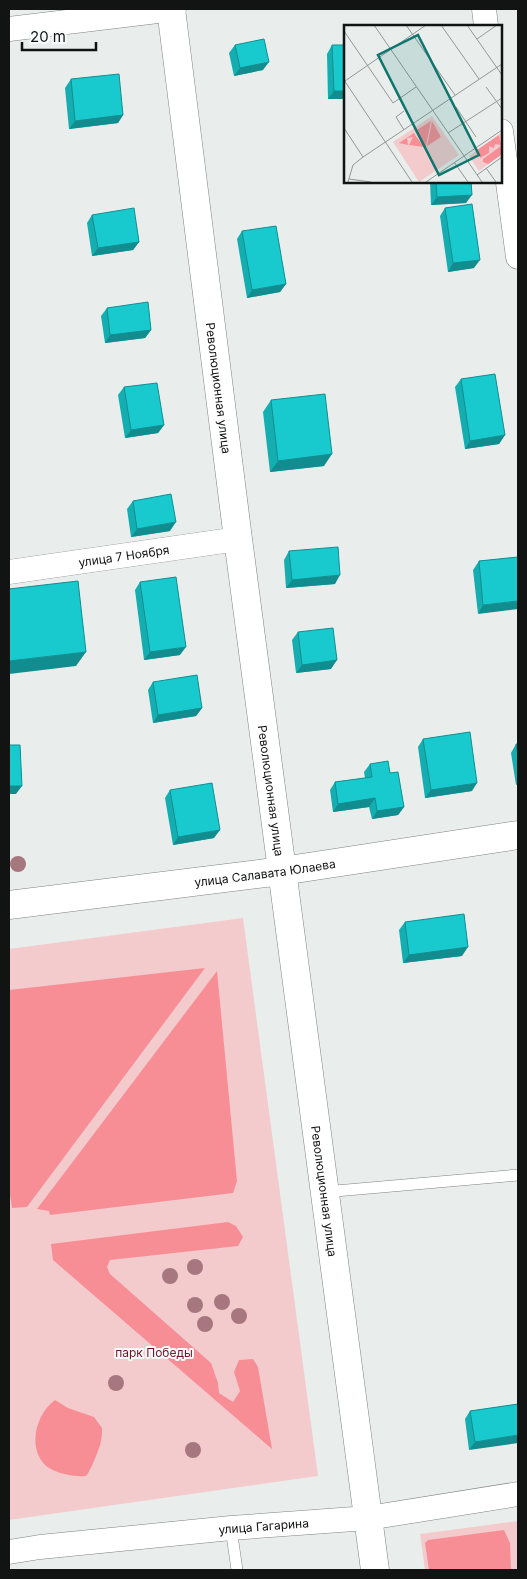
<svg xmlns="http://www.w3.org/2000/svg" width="527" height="1579" font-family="Inter,sans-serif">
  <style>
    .green { fill: #f3cbcd }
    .forest { fill: #f78e96 }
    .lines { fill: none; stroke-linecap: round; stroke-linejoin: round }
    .service-casing { stroke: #7f8282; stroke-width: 12 }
    .minor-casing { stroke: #7f8282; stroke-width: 25 }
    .tertiary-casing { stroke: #7f8282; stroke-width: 29 }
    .service { stroke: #fff; stroke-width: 11 }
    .minor { stroke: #fff; stroke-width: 24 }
    .tertiary { stroke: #fff; stroke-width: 28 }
    .tree { fill: #a77780 }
    .wall { fill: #15aeb0 }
    .shaded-wall { fill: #118d90 }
    .building { fill: #18cacd; stroke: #118d90 }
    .labels { text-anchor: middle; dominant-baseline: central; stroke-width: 4; stroke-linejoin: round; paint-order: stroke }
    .street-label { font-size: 12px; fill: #121313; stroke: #f7fbfb }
    .park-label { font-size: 12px; fill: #711527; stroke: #f7fbfb }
    .inset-road { fill: none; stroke: #939696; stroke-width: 1 }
    .view { fill: #0f766e; fill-opacity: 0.15; stroke: #0f766e; stroke-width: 2.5 }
    .inset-edge { fill: none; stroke: #121313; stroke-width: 2.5 }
  </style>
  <rect width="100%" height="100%" fill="#e9eeed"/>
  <path class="green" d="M243 918 318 1476 9 1520V949Z
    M518 1521V1570H425L420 1534Z"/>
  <path class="forest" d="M205 968 27 1207 12 1208 9 1188V990Z
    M217 971 237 1181 233 1193 50 1215 49 1211 37 1209Z
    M228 1222 236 1226 243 1237 238 1246 110 1260 107 1267 110 1274 211 1363 218 1383 219 1393 233 1402 240 1391 234 1372 239 1360 253 1359 258 1367 272 1449 53 1260 51 1244Z
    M55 1400 68 1408 94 1417 102 1428C102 1432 102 1437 101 1441 100 1448 90 1472 86 1476 75 1477 59 1474 49 1468 26 1452 35 1414 55 1400Z
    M504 1530 510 1543 511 1570H429L425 1543 428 1540Z"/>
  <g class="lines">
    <defs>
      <path id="service" d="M324 1192 518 1175
        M231 1528 237 1570"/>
      <g id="minor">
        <path d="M484 9 486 26"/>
        <path d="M9 29 174 9"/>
        <path d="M501 131 518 257"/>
        <path id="s1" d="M9 572 238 539"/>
        <path id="s2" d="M9 1552 40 1547 231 1528 368 1518 518 1494"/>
      </g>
      <g id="tertiary">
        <path id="s3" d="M171 9 238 539 375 1570"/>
        <path id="s4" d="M9 905 282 871 518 835"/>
      </g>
    </defs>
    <use href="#service" class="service-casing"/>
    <use href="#minor" class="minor-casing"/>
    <use href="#tertiary" class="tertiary-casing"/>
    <use href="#service" class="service"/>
    <use href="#minor" class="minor"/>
    <use href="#tertiary" class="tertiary"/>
  </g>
  <g class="tree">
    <circle cx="18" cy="864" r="8"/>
    <circle cx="195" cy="1267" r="8"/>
    <circle cx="170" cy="1276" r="8"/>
    <circle cx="222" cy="1302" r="8"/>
    <circle cx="195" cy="1305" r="8"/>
    <circle cx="239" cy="1316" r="8"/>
    <circle cx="205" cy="1324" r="8"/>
    <circle cx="116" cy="1383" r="8"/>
    <circle cx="193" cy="1450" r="8"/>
  </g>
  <path class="wall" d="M235 45 263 70 234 76 229 53Z
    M332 45 346 99H328L327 54Z
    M71 79 123 115 118 123 69 129 65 88Z
    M430 181H471L466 203 431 205Z
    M445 208 474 268 448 272 440 216Z
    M92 215 139 242 133 250 92 256 87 223Z
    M242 231 286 284 280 292 247 298 237 239Z
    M107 308 151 330 145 338 105 343 101 316Z
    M461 379 505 435 499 444 465 449 455 387Z
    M124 387 164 425 158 433 125 438 118 395Z
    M271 400 324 466 270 472 263 412Z
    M133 501 170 531 131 537 127 509Z
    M289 551 335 584 286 588 284 560Z
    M518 557 478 614 473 570 479 561Z
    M140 582 180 655 144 660 135 590Z
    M298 632 331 669 296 673 292 640Z
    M153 682 202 708 196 716 153 723 148 690Z
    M423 739 472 791 425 798 418 747Z
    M516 744H518V784L516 785 511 753Z
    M370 764 390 773 404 807 398 815 372 819 369 807 333 812 330 790 335 782 365 778 364 772Z
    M170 790 214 838 173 845 165 798Z
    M405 922 462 956 403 963 399 930Z
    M518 1404 469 1450 465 1419 470 1411Z"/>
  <path class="shaded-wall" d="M269 62 263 70 234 76 240 68Z
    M334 91H346V99H328Z
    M123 115 118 123 69 129 75 121Z
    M472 195 466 203 431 205 437 197Z
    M139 242 133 250 92 256 98 248Z
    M480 260 474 268 448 272 453 263Z
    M286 284 280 292 247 298 252 290Z
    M151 330 145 338 105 343 110 335Z
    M164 425 158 433 125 438 131 430Z
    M505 435 499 444 465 449 470 441Z
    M332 454 324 466 270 472 278 461Z
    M176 522 170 531 131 537 137 529Z
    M340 575 335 584 286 588 292 580Z
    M518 601V609L478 614 483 605Z
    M186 647 180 655 144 660 150 652Z
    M86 652 76 666 9 674V661Z
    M337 660 331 669 296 673 302 665Z
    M202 708 196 716 153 723 158 715Z
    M477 783 472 791 425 798 431 790Z
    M9 786H22L16 794H9Z
    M375 798 369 807 333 812 338 804Z
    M404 807 398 815 372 819 377 811Z
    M220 830 214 838 173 845 178 837Z
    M468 947 462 956 403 963 409 955Z
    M518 1435V1443L469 1450 475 1442Z"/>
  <path class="building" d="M264 39 269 62 240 68 235 45Z
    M332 45H346V91H334Z
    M119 74 123 115 75 121 71 79Z
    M436 181H471L472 195 437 197Z
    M472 204 480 260 453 263 445 208Z
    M134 208 139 242 98 248 92 215Z
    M276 226 286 284 252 290 242 231Z
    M148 302 151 330 110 335 107 308Z
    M495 374 505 435 470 441 461 379Z
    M157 383 164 425 131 430 124 387Z
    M325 394 332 454 278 461 271 400Z
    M171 494 176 522 137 529 133 501Z
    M338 547 340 575 292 580 289 551Z
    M518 557V601L483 605 479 561Z
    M176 577 186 647 150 652 140 582Z
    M78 581 86 652 9 661V589Z
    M333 628 337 660 302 665 298 632Z
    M197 675 202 708 158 715 153 682Z
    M470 732 477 783 431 790 423 739Z
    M516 744H518V757Z
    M9 745H20L22 786H9Z
    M388 761 390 773 398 772 404 807 377 811 375 798 338 804 335 782 372 777 370 764Z
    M212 783 220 830 178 837 170 790Z
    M464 914 468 947 409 955 405 922Z
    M518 1404V1435L475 1442 470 1411Z"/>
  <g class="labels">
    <g class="street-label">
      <text stroke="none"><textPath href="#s3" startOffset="382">Революционная улица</textPath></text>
      <text stroke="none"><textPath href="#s1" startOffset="116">улица 7 Ноября</textPath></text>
      <text stroke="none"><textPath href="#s3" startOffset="788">Революционная улица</textPath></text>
      <text stroke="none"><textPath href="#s4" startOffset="258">улица Салавата Юлаева</textPath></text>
      <text stroke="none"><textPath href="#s3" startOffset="1192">Революционная улица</textPath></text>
      <text stroke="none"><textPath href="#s2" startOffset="256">улица Гагарина</textPath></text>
    </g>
    <g class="park-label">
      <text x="154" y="1352">парк Победы</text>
    </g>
  </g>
  <g transform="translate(344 25)">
    <rect width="158" height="158" fill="#e9eeed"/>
    <path d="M88 91 115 130 75 157 49 117ZM157 108V130L135 146 125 131Z" fill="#f3cbcd"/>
    <path d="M87 96 82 121 81 122 71 106ZM88 96 97 112 83 121ZM70 108 71 110 80 122 65 120 69 112 63 113 64 120 55 118ZM155 110 157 120 151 119 150 123 145 121V128L136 133 133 125ZM157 121V130L144 139 139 137V134Z" fill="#f78e96"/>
    <path class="inset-road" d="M30 0 138 157M62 0 111 70M97 0 135 54M123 0 158 50M0 6 49 78 72 62M133 14 153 0M0 55 68 157M1 56 82 0M142 62 158 84M112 82 132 112M60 86 52 92 60 105M0 103 19 132M104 108 158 73M110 137 124 157M142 143 152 157M133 150 158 132M5 154 27 157M4 157 9 140 19 132 158 39M82 157 158 105"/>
    <path class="view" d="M74 10 135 130 95 150 34 30Z"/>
    <rect width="158" height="158" class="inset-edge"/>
  </g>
  <rect width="527" height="1579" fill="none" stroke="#121313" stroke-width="20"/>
  <path d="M22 42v8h74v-8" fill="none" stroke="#121313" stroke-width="2.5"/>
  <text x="30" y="42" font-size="15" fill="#121313" stroke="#f7fbfb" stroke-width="4" paint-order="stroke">20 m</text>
</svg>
